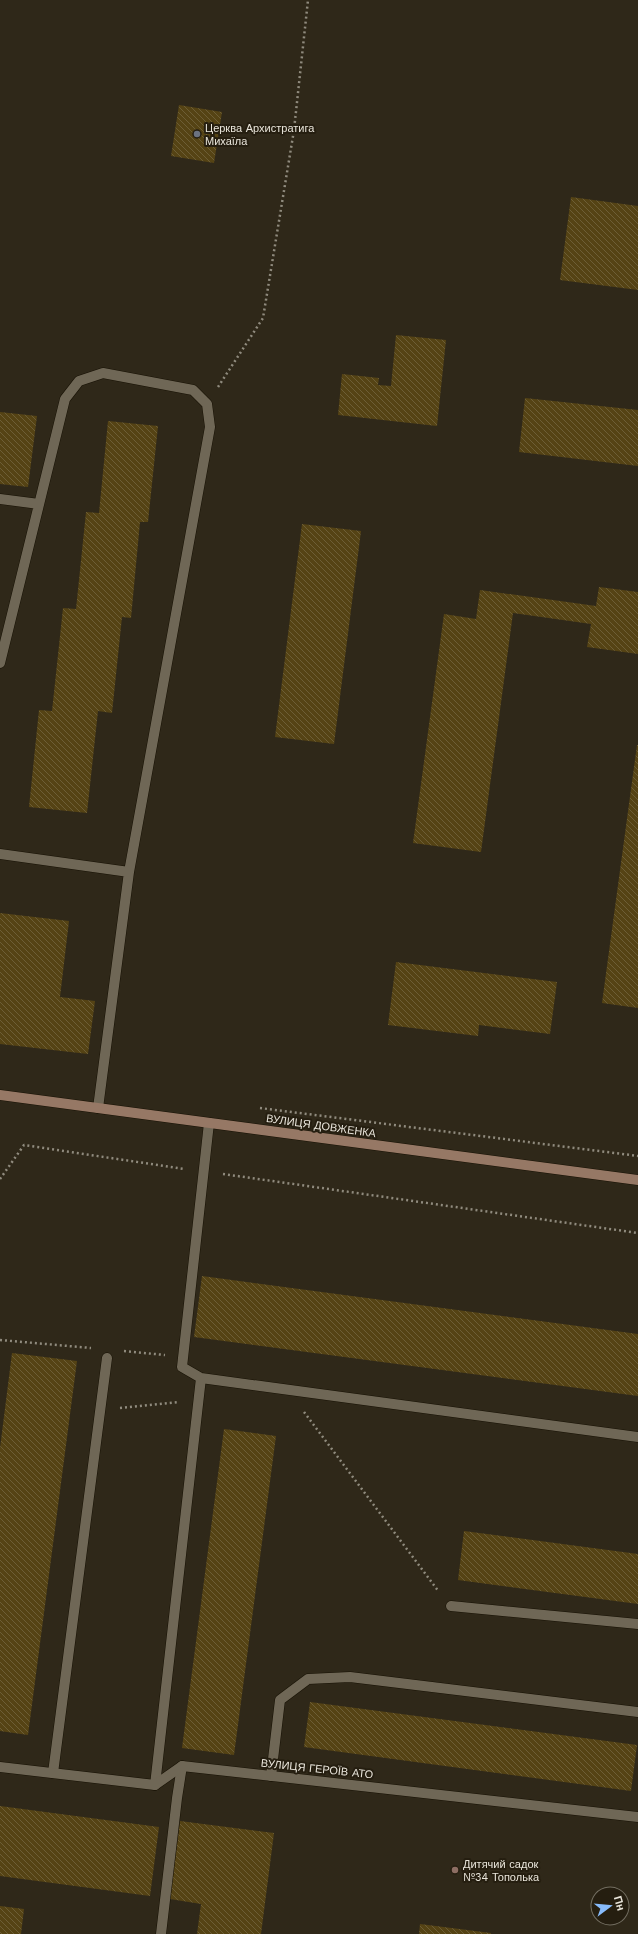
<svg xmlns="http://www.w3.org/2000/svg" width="638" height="1934" font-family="'Work Sans',sans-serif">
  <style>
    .building { fill: url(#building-back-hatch) }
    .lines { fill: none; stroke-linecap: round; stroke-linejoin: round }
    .lane-casing { stroke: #171104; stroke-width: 11 }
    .street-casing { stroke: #171104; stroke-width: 11 }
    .secondary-casing { stroke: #171104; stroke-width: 11 }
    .path { stroke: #908b7e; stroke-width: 2.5; stroke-dasharray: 2 3; stroke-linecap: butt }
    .lane { stroke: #6f6756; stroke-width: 10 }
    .street { stroke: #6f6756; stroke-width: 10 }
    .secondary { stroke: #967865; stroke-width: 10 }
    .worship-dot { fill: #6b7280; stroke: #251e10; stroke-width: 1.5 }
    .education-dot { fill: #8d6e63; stroke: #251e10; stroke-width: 1.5 }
    .labels { text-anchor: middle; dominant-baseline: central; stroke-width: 4; stroke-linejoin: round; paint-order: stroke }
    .poi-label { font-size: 11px; fill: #e9e5db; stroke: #251e10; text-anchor: start }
    .street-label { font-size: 11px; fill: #e9e5db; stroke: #251e10 }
  </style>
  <defs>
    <pattern id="building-back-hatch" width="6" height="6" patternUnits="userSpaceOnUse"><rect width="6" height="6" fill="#554314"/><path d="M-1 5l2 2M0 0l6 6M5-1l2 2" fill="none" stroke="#6d5e36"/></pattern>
  </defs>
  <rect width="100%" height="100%" fill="#2f2819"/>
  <path class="building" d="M179 105 222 112 214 163 171 156Z
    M571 197 638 206V290L560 280Z
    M396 335 446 340 437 426 338 415 342 374 379 378 378 385 391 386Z
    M525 398 638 410V466L519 452Z
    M0 412 37 416 28 487 0 484Z
    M108 421 158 426 148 522H140L131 618 122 617 112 713 98 711 87 813 29 807 39 710 52 711 63 608 76 609 86 512 99 513Z
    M302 524 361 531 334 744 275 737Z
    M599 587 638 592V654L587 647 591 624 513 613 481 852 413 843 444 614 476 619 480 590 596 606Z
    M637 745H638V1008L602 1003Z
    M0 913 69 921 60 997 95 1001 88 1054 0 1044Z
    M396 962 557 982 550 1034 479 1025 478 1036 388 1025Z
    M202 1276 638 1334V1396L194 1337Z
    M12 1353 77 1361 28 1735 0 1731V1448Z
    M224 1429 276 1436 234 1755 182 1748Z
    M464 1531 638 1554V1604L458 1580Z
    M310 1702 637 1745 631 1791 304 1747Z
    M0 1806 159 1827 150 1896 0 1876Z
    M180 1821 274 1833 261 1934H197L201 1904 170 1899Z
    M0 1906 24 1909 21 1934H0Z
    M420 1924 491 1933V1934H419Z"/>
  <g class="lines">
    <defs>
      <path id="lane" d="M0 499 39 504
        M0 663 65 399 79 381 103 373 193 390 207 404 210 427 129 872 98 1108
        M0 854 129 872
        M201 1378 638 1437
        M451 1606 638 1624
        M53 1773 107 1358
        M271 1776 280 1700 308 1679 350 1677 638 1712
        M155 1785 201 1378 182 1367 209 1123
        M161 1934 177 1798 182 1766"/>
      <path id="street" d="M0 1767 155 1785 182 1766 638 1817"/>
      <path id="secondary" d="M0 1095 638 1180"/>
    </defs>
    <use href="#lane" class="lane-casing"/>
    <use href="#street" class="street-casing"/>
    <use href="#secondary" class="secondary-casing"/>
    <path class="path" d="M218 387 263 318 294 130 308 0
      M260 1108 638 1156
      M223 1174 638 1233
      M0 1179 24 1145 184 1169
      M0 1340 91 1348
      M124 1351 165 1355
      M120 1408 179 1402
      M304 1412 439 1592"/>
    <use href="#lane" class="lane"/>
    <use href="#street" class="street"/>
    <use href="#secondary" class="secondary"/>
  </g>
  <circle class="worship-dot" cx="197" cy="134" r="4"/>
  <circle class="education-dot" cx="455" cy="1870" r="4"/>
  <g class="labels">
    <g class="poi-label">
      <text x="205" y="128">Церква Архистратига<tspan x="205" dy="13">Михаїла</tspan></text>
      <text x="463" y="1864">Дитячий садок<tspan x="463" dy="13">№34 Тополька</tspan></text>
    </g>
    <g class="street-label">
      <text transform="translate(321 1126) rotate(8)">ВУЛИЦЯ ДОВЖЕНКА</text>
      <text transform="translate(317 1769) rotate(6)">ВУЛИЦЯ ГЕРОЇВ АТО</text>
    </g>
  </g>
  <g transform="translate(610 1906) rotate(74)"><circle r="19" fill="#251e10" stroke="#736e61"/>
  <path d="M0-3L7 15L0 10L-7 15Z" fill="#87bbfb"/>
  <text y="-6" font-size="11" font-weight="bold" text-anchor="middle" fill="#e9e5db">Пн</text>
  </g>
</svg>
